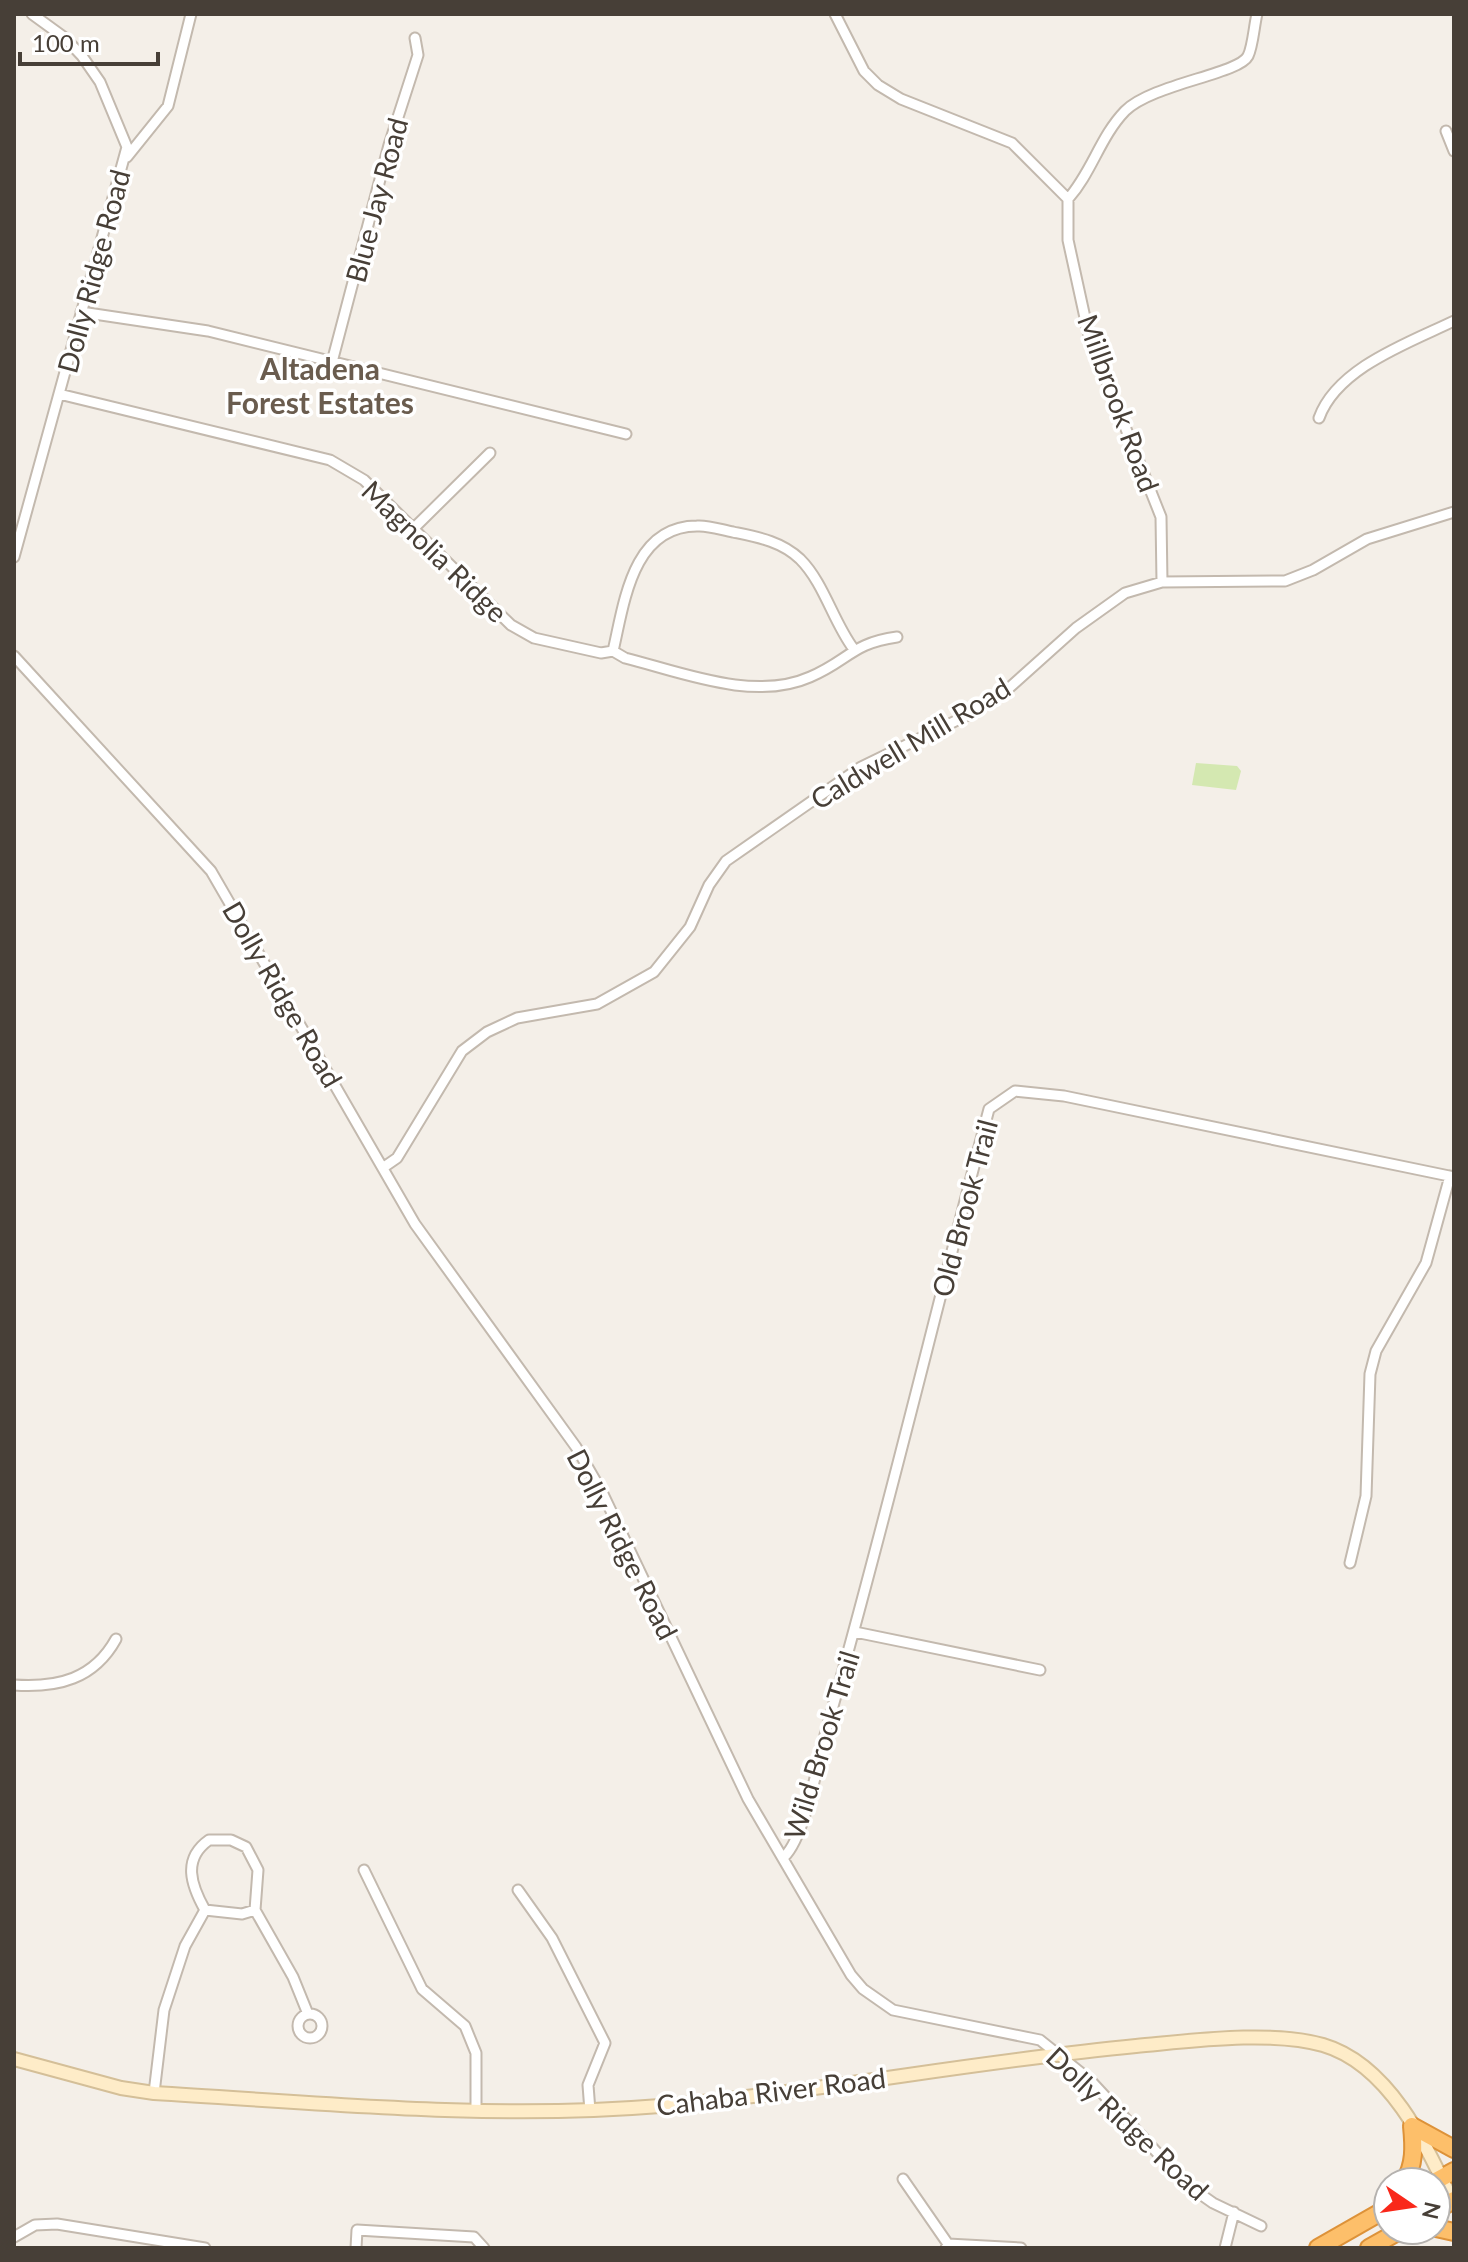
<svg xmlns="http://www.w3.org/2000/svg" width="1468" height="2262" font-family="Lato,sans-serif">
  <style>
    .green { fill: #d4e8b1 }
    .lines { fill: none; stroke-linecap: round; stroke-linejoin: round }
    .street-casing { stroke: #c3b9ae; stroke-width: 13 }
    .secondary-casing { stroke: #d4bf98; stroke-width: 16 }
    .highway-casing { stroke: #dd9239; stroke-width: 20 }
    .street { stroke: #fff; stroke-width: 9 }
    .secondary { stroke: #feecc8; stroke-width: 12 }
    .highway { stroke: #fdbf6a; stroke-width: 16 }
    .labels { text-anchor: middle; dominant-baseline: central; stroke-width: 7; stroke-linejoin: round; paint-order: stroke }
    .street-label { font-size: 28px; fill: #473f37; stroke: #fff }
    .neighbourhood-label { font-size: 30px; font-weight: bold; fill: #6a5c4e; stroke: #fff }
  </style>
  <rect width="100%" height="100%" fill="#f4efe8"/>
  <path class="green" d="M1196 763 1237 766 1241 771 1236 790 1192 785Z"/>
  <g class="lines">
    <defs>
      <path id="street" d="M835 14 864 71 878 85 901 99 1012 143 1068 199V240L1089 336 1161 517 1162 582
        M1446 131 1454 151
        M127 157 168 106 191 14
        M1068 199C1092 172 1100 137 1125 111 1152 84 1239 74 1248 56 1253 46 1254 26 1257 14
        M81 312 208 331 626 434
        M332 362 389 145 418 55 415 38
        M59 394 330 460 364 480 511 625 534 638 601 653 613 651 625 658C681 672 754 702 810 677 848 661 852 643 897 637
        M1319 418C1337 368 1408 343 1454 321
        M414 528 490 453
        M14 557 127 147 100 82 82 56 65 38 32 14
        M613 651C624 604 632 526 697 526 708 525 722 530 733 532 757 537 781 541 800 559 824 583 833 621 853 648
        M14 656 211 871 415 1224 576 1447 602 1492 748 1799 851 1975 863 1989 893 2010 1040 2040 1090 2080 1186 2184 1213 2203 1261 2226
        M384 1167 397 1158 462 1051 487 1032 517 1018 597 1004 654 972 690 927 709 885 726 861 861 767 974 712 1009 688 1076 628 1125 593 1162 582 1285 581 1313 570 1367 539 1454 512
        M1350 1563 1366 1496 1370 1374 1376 1351 1426 1263 1450 1176
        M855 1632 1040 1670
        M14 1685C58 1688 94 1679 116 1639
        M784 1857C805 1837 818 1762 826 1731 885 1525 934 1316 989 1109L1015 1091 1064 1096 1454 1177
        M364 1870 422 1989 465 2026 476 2053V2111
        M518 1890 552 1938 605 2043 588 2085 590 2111
        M205 1910 242 1914 255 1910
        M298 2026a12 12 0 1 1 24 0a12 12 0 1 1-24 0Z
        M154 2093 164 2010 185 1946 205 1910C191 1885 182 1859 209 1840H231L246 1847 258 1870 255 1910 293 1977 308 2014
        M903 2179 948 2244 946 2248
        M14 2237 35 2225 57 2224 205 2248
        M948 2244 1021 2248
        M356 2248 357 2230 474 2237 484 2248
        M1225 2248 1234 2212"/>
      <path id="secondary" d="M14 2059 121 2088 154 2093C323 2103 491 2120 660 2106 819 2092 977 2061 1136 2046 1191 2041 1270 2030 1323 2045 1388 2064 1426 2143 1452 2201"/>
      <path id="highway" d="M1412 2126 1454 2149
        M1404 2182C1415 2165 1414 2146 1412 2126
        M1434 2182 1454 2171
        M1436 2210 1454 2200
        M1436 2228 1454 2232
        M1318 2248 1388 2208
        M1369 2248 1401 2230"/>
    </defs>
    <use href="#street" class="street-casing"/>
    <use href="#secondary" class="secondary-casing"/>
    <use href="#highway" class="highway-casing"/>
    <use href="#street" class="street"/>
    <use href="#secondary" class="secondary"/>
    <use href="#highway" class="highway"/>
  </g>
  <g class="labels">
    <g class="street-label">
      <text transform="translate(376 200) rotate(-75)">Blue Jay Road</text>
      <text transform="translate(93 271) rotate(-75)">Dolly Ridge Road</text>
      <text transform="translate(1119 403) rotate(70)">Millbrook Road</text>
      <text transform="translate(435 551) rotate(44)">Magnolia Ridge</text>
      <text transform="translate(910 743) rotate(-31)">Caldwell Mill Road</text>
      <text transform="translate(283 994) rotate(60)">Dolly Ridge Road</text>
      <text transform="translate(964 1208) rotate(-75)">Old Brook Trail</text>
      <text transform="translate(623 1544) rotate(63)">Dolly Ridge Road</text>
      <text transform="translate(821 1745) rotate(-73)">Wild Brook Trail</text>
      <text transform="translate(771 2091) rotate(-7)">Cahaba River Road</text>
      <text transform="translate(1128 2123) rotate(43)">Dolly Ridge Road</text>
    </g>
    <g class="neighbourhood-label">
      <text x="320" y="368">Altadena<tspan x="320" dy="34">Forest Estates</tspan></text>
    </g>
  </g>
  <rect width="1468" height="2262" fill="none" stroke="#473f37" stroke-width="32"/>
  <g transform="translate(1412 2206) rotate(103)"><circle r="38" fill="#ffffff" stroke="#b5b2af" stroke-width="2"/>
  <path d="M0-6L14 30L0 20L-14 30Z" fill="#f9281a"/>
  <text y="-12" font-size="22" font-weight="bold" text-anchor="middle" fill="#473f37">N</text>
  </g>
  <path d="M20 52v12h138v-12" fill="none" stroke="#473f37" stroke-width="4"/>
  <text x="32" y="52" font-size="24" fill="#473f37" stroke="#ffffff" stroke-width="6" paint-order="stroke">100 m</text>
</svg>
